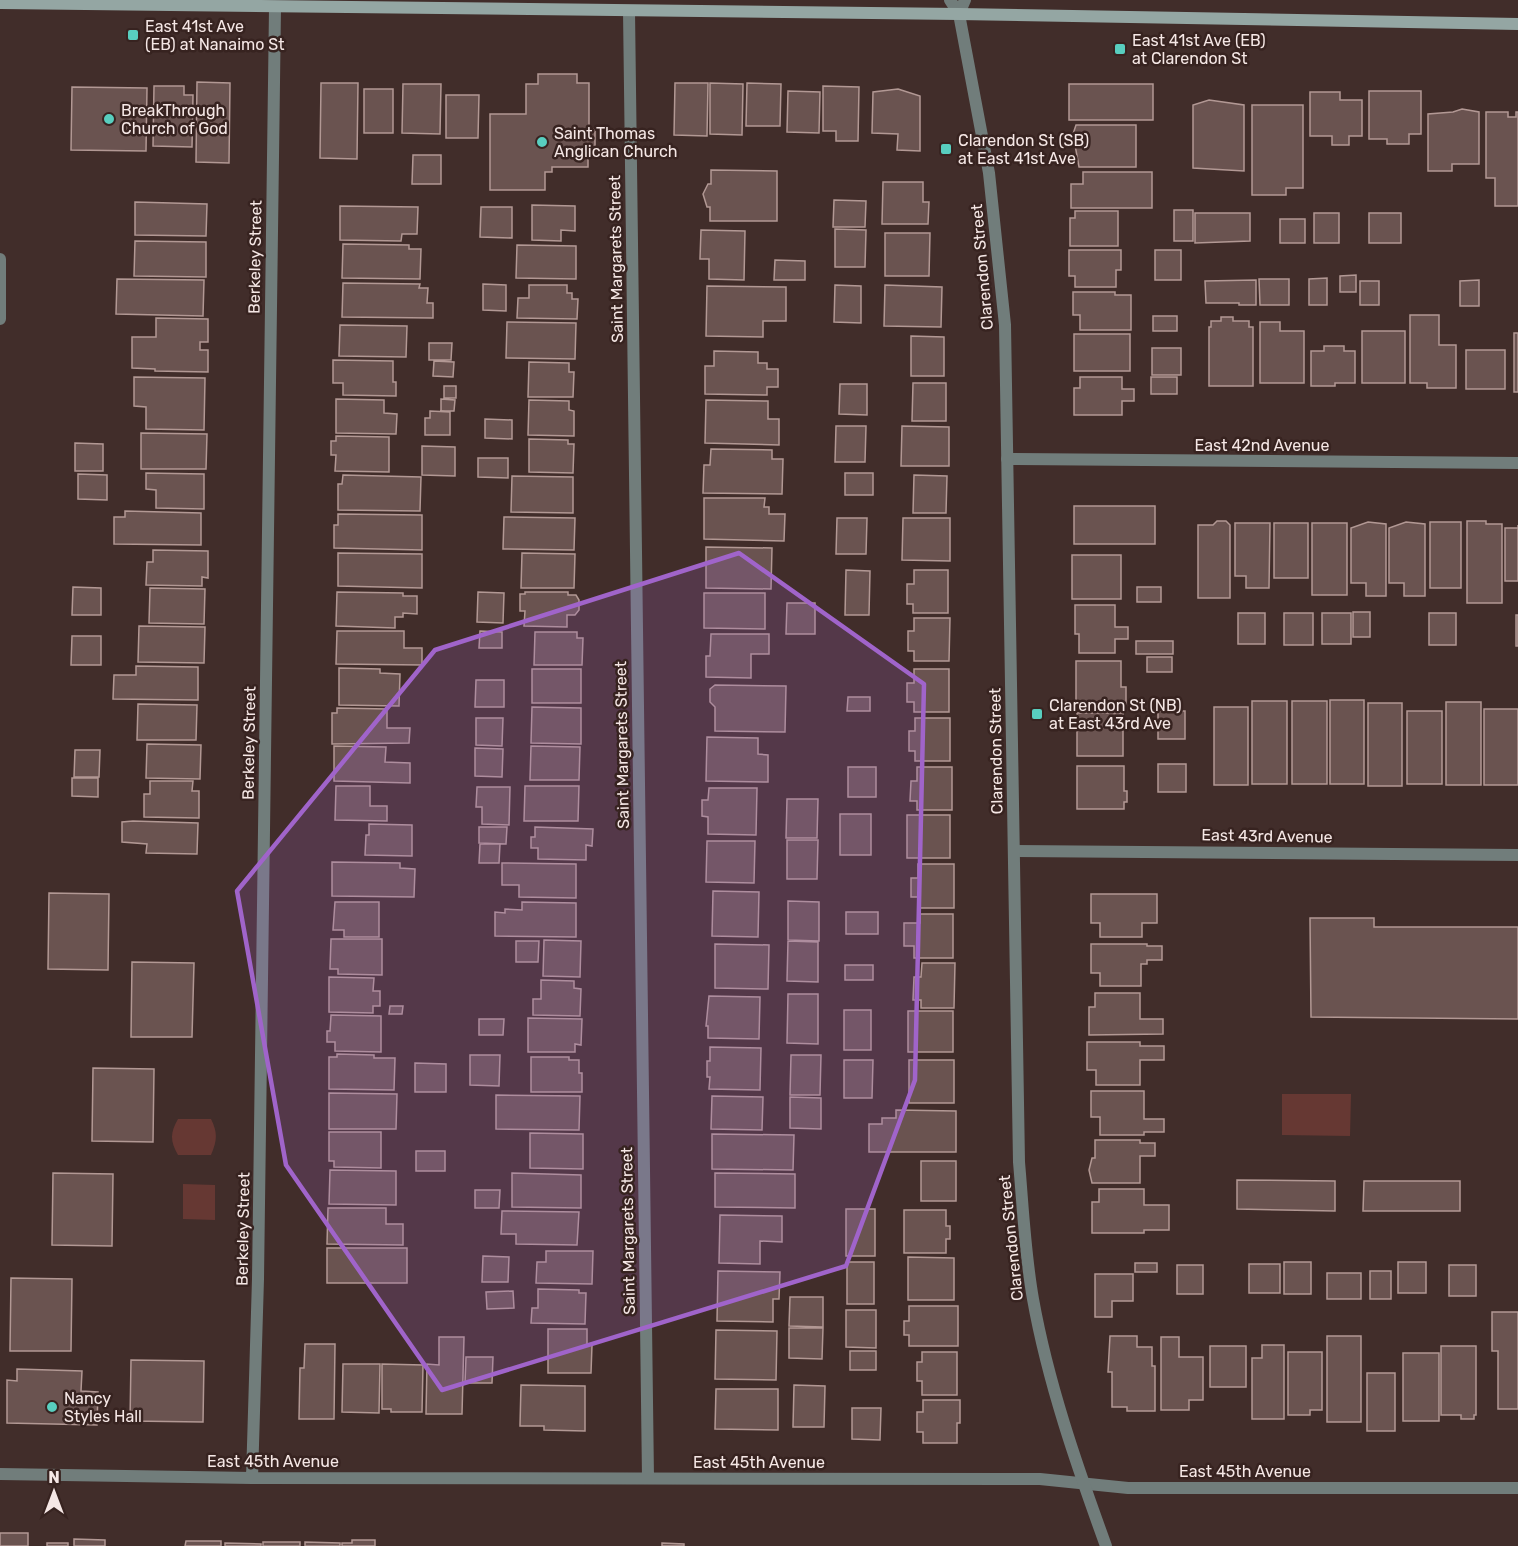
<svg xmlns="http://www.w3.org/2000/svg" width="1518" height="1546" font-family="Rubik,sans-serif">
  <style>
    .green { fill: #663833 }
    .building { fill: #6a5350; stroke: #b29894; stroke-width: 1.5 }
    .lines { fill: none; stroke-linecap: round; stroke-linejoin: round }
    .minor { stroke: #717d7b; stroke-width: 12 }
    .tertiary { stroke: #717d7b; stroke-width: 12 }
    .secondary { stroke: #94a6a3; stroke-width: 12 }
    .marked { fill: #a064ca; fill-opacity: 0.2; stroke: #a064ca; stroke-width: 4.5; stroke-linejoin: round }
    .poi-dot { fill: #58cebf; stroke: #372320; stroke-width: 2 }
    .labels { text-anchor: middle; dominant-baseline: central; stroke-width: 5; stroke-linejoin: round; paint-order: stroke }
    .poi-label { font-size: 16px; fill: #f5e7e5; stroke: #372320; text-anchor: start }
    .street-label { font-size: 16px; fill: #f5e7e5; stroke: #372320 }
  </style>
  <rect width="100%" height="100%" fill="#412d2a"/>
  <path class="green" d="M1282 1094H1351L1350 1136 1282 1135Z
    M178 1119H211C218 1133 217 1141 211 1155H178C170 1141 170 1133 178 1119Z
    M183 1184 215 1185V1220L183 1219Z"/>
  <path class="building" d="M538 74H577V83H589V129H595V154H588V167H552V172H545V190H490V114H526V84H538Z
    M197 82 230 83 229 163 196 162Z
    M321 83H358L357 159 320 158Z
    M675 83H708L707 136 674 135Z
    M710 83 743 84 742 135 710 134Z
    M747 83 781 84 780 126H746Z
    M403 84H441L440 134 402 133Z
    M1069 84H1153V120H1069Z
    M154 86H184V95H193L192 147 153 146Z
    M823 86 859 87 858 141H836V131H823Z
    M72 87 147 88 146 151 71 150Z
    M364 89H393V133H364Z
    M898 89 920 96V151L897 150 898 134 872 133 873 92Z
    M788 91 820 92 819 133 787 132Z
    M1369 91H1421V134H1409V144H1387V139H1369Z
    M1310 92H1340V100H1362V136H1349V145H1332V136H1310Z
    M446 95H479L478 138H446Z
    M1209 100 1244 105V171L1193 168V105Z
    M1252 105H1303V188H1286V195H1252Z
    M1462 109 1479 112V164H1452V171H1428V114L1453 112Z
    M1486 112H1508V117H1516V112H1518V206H1495V178H1486Z
    M1076 125H1136V167H1079L1073 134Z
    M413 155H441V184H412Z
    M711 170 777 171V221H710V207H707L703 194 708 184H711Z
    M1083 172H1152V208H1071V184H1083Z
    M883 182H923V202H929L928 224H882Z
    M834 200 866 201 865 227H833Z
    M135 202 207 204 206 236 135 235Z
    M532 205 575 206V231L561 230V241L532 240Z
    M340 206 418 207 417 234H402L401 241 340 240Z
    M481 207H512V238L480 237Z
    M1174 210H1193V241H1174Z
    M1075 211H1118V246H1070V218H1075Z
    M1195 213H1250V241L1195 243Z
    M1314 213H1339V243H1314Z
    M1369 213H1401V243H1369Z
    M1280 219H1305V243H1280Z
    M835 229 866 230 865 267H835Z
    M701 230 745 231 744 280 709 279V259H700Z
    M885 233H930L929 276H885Z
    M135 241 206 242V277L134 276Z
    M343 244 409 245V249H421L420 279 342 278Z
    M517 245 576 246V279L516 278Z
    M1069 250H1121V270H1116V287H1075V276H1069Z
    M1155 250H1181V280H1155Z
    M775 260 805 261V280H774Z
    M1356 275V292H1340V276Z
    M1327 278V305H1309V279Z
    M117 279 204 280 203 316 116 314Z
    M1259 279H1289V305H1260Z
    M1256 280V305H1239V303H1206L1205 281Z
    M1479 280V306H1460V281Z
    M1360 281H1379V305H1360Z
    M343 283 420 284 419 288H428L427 303H433V318L342 317Z
    M483 284 506 285V311L483 310Z
    M529 285H567V293H572V299H578L577 319 517 318 518 298H529Z
    M835 285 861 286V323L834 322Z
    M885 285 942 287 941 327 884 326Z
    M707 286 786 287V321H763V337L706 336Z
    M1073 292H1115V295H1131V330H1080V315H1073Z
    M1410 315H1439V345H1456V388H1427V383H1410Z
    M1153 316H1177V331H1153Z
    M1221 317H1233V321H1249V327H1253V386H1209V327H1211V321H1221Z
    M156 318 208 319V342H200V350H208V372L155 371V369L132 368V337H156Z
    M507 322 576 323 575 359 506 358Z
    M1260 322H1280V331H1304V383H1260Z
    M340 325 407 326 406 357 339 356Z
    M1362 331H1405V383H1362Z
    M1514 333H1518V392H1514Z
    M1074 334H1130V371H1074Z
    M911 336 944 337V376H911Z
    M429 343H452L451 360H429Z
    M1324 346H1344V351H1355V383H1335V386H1311V351H1324Z
    M1152 348H1181V375H1152Z
    M1466 350H1505V389H1466Z
    M714 351 758 352V363H767V369H778V387H767V395L705 394V366H714Z
    M333 360 393 361V382H396V396L343 395V383H333Z
    M434 361 454 362 453 377 433 376Z
    M529 362 569 363V372H574L573 397H528Z
    M134 377 205 378 204 430 146 429V407L134 406Z
    M1080 377H1122V389H1134V401H1122V415H1074V388H1080Z
    M1151 377H1177V394H1151Z
    M913 383H946V421H912Z
    M840 384H867V415L839 414Z
    M444 386H456V398H444Z
    M336 399 384 400V413L397 414 396 434 336 433Z
    M441 399 455 400 454 411H441Z
    M529 400 569 401V410L574 411V436L528 435Z
    M706 400 768 401V419H779V445L705 443Z
    M430 411 450 412V435H425V418H430Z
    M485 419 512 420V439L485 438Z
    M836 426H866L865 462H835Z
    M902 426 949 427V466H901Z
    M141 433 207 434 206 469H141Z
    M336 436 389 437V472L335 471 336 455H331V441H336Z
    M529 439 568 440V444H574L573 473 529 472Z
    M75 443 103 444V471H75Z
    M422 446 455 447V476L422 475Z
    M711 449 772 450V459H783L782 494 703 493 704 465H710Z
    M478 458H508V478L478 477Z
    M146 473 204 474V509L156 508V490L146 489Z
    M845 473H873V495H845Z
    M78 474 107 475V500L78 499Z
    M343 475 421 477 420 511 338 510V484H342Z
    M914 475 947 476 946 513H913Z
    M512 476 573 477V513L511 512Z
    M704 498H765L764 507H769V514H785L784 541 704 539Z
    M1074 506H1155V544H1074Z
    M125 511 201 513V545L114 544V517H125Z
    M338 514 422 515V550L334 548V525H338Z
    M504 517 575 518 574 550 503 549Z
    M837 518H867L866 554H836Z
    M903 518H950V561L902 560Z
    M1217 521H1226L1230 525V598H1198V525H1213Z
    M1467 521H1486V524H1502V603H1467Z
    M1368 522 1386 524V596H1366V583H1351V528Z
    M1406 522 1425 524V596H1404V583H1389V528Z
    M1430 522H1461V588H1430Z
    M1235 523H1270L1269 588H1246V576H1235Z
    M1274 523H1308V578H1274Z
    M1312 523H1347V595H1312Z
    M1518 525V581H1505V528H1518Z
    M706 547 772 548 771 589 706 588Z
    M153 550 208 551V578L202 577V586L146 585 147 562H153Z
    M338 553 422 554V588L338 586Z
    M522 553 575 554 574 588H521Z
    M1072 555H1121V599H1072Z
    M846 570 870 571 869 615H845Z
    M914 570H948V613H913V604H907V584H914Z
    M73 587 101 588V615H72Z
    M1137 587H1161V602H1137Z
    M150 588 205 589 204 624 149 623Z
    M337 592 403 593V596H417V614L403 613V617H395V628L336 626Z
    M478 592 504 593 503 623 477 622Z
    M525 592H568V595H576L579 600V610L575 615H567V627L524 626 525 611H520V594H525Z
    M704 593H765V629L704 628Z
    M787 603H815V634H786Z
    M1075 605H1115V627H1128V639H1115V653H1079V634H1075Z
    M1353 612H1370V637H1353Z
    M1238 613H1265V644H1238Z
    M1284 613H1313V645H1284Z
    M1322 613H1351V644H1322Z
    M1429 613H1456V645H1429Z
    M1516 615H1518V646H1516Z
    M914 618H950L949 661H914V651H908V631H914Z
    M139 626 205 627 204 663 138 662Z
    M337 631H404V648H422V665L336 664Z
    M480 631 502 632V648H479Z
    M535 632H577V638H583L582 665H534Z
    M711 634H769V654H751V678L706 677V656H710Z
    M72 636H101V665H71Z
    M1136 641H1173V654H1136Z
    M1147 657H1172V672H1147Z
    M1076 661H1121V687H1126V704H1076Z
    M136 666 198 667V700L113 699 114 675H136Z
    M339 668 380 669V673L400 674 399 706 339 705Z
    M532 669H581V703H532Z
    M914 669H949V712H914V702H907V683H914Z
    M476 680H504V707H475Z
    M715 685 786 686 785 732 715 731V707L710 702V689Z
    M848 697H870V711H847Z
    M1330 700H1364V784H1330Z
    M1252 701H1287V784H1252Z
    M1292 701H1327V784H1292Z
    M1446 702H1481V785H1446Z
    M1368 703H1402V786H1368Z
    M138 704 197 705 196 740H137Z
    M532 707 581 708V744L531 743Z
    M1214 707H1248V785H1214Z
    M337 708 387 709V728H410L409 743 332 744V713H337Z
    M1484 709H1518V785H1484Z
    M1158 711H1185V739H1158Z
    M1407 711H1442V784H1407Z
    M1077 713H1123V756H1077Z
    M476 718H503L502 746 476 745Z
    M915 718H950V761H915V751H909V731H915Z
    M707 737 758 738V754L768 755V782L706 781Z
    M147 744 201 745 200 779 146 778Z
    M334 746 386 747 385 762 410 763V783L334 781Z
    M531 746 580 747 579 780H530Z
    M475 748 503 749 502 777 475 776Z
    M75 750H100L99 777H74Z
    M1158 764H1186V792H1158Z
    M1077 766H1124V791H1127V802H1124V809H1077Z
    M848 767H876V797H848Z
    M917 767H952V810H917V801H910L911 781H917Z
    M72 778H98V797L72 796Z
    M150 781H193L192 791H199V818L144 817V794H150Z
    M336 786H370V806H387V821L335 820Z
    M525 786H579L578 821H524Z
    M477 787H510L509 825 482 824V807H476Z
    M709 788H757L756 835 708 834V817L702 816V800H708Z
    M787 799H818L817 838H786Z
    M840 814H871V855H840Z
    M907 815H950V858H907Z
    M133 821 198 823 197 854 146 853 147 844 122 842V822Z
    M369 824 412 825V856L365 855 366 835H369Z
    M479 827H507L506 844 479 843Z
    M535 827 593 829 592 846 586 845V860L538 859V848H531V837H535Z
    M787 840H818L817 879H787Z
    M707 841H755L754 883 706 882Z
    M480 844H500L499 863H479Z
    M332 862 400 863V868L415 869 414 897 332 896Z
    M502 863 576 864V898L519 897V885H502Z
    M918 864H954V908H918V897H911V878H918Z
    M713 891 759 892 758 937 712 936Z
    M49 893 109 894 108 970 48 969Z
    M1091 894H1157V923H1142V937H1100V923H1091Z
    M788 901 819 902V941L788 940Z
    M335 902H379V937H344V930H333Z
    M522 902 576 903V937L495 936V912L505 913V909L522 910Z
    M846 912H878V934H846Z
    M920 914H953V958H914V946H904V923H920Z
    M1310 918H1374V927H1518V1019L1311 1017Z
    M331 939H382V975L338 974V969H330Z
    M544 940 581 941 580 977 543 976Z
    M516 941H539L538 962H516Z
    M788 941 818 942V982L787 981Z
    M715 944 769 945 768 989 715 988Z
    M1091 944H1147V946H1162V960H1147V964H1141V986H1100V973H1091Z
    M132 962 194 963 192 1037H131Z
    M922 963H955L954 1008H921V1000H913L914 977H921Z
    M845 965H873V980H845Z
    M329 977 374 978 373 991H380V1006H373V1013L329 1012Z
    M541 980 574 981V988L581 989 580 1016 533 1015V999H541Z
    M1095 993H1140V1019H1163V1034L1089 1035V1007H1095Z
    M788 994H818V1044L787 1043Z
    M709 996 760 997 759 1039 708 1038V1026H706Z
    M390 1006H403L402 1014H389Z
    M844 1010H871V1050H844Z
    M908 1011H953V1052H908Z
    M331 1015 381 1016V1052L335 1051V1042H327V1031H330Z
    M528 1018 582 1019 581 1045 575 1044V1052H528Z
    M479 1019H504L503 1035H479Z
    M1087 1042H1140V1046H1164V1060H1140V1085H1096V1070H1087Z
    M710 1047 761 1048 760 1090 709 1089 710 1077H707V1061H710Z
    M337 1054 374 1055V1058H395L394 1090 329 1089V1057H337Z
    M470 1055H500L499 1086 470 1085Z
    M791 1055H821L820 1095H790Z
    M531 1057H569V1060H579V1073H582V1092H531Z
    M844 1060H873L872 1098H844Z
    M909 1060H954V1103H909Z
    M415 1063 446 1064V1092H415Z
    M93 1068 154 1069 153 1142 92 1141Z
    M1091 1091H1144V1119H1164V1132H1144V1135H1100V1117H1091Z
    M329 1093 397 1094 396 1129H329Z
    M496 1095 580 1096 579 1130 496 1129Z
    M712 1096 763 1097 762 1130 711 1129Z
    M790 1097 821 1098V1129L790 1128Z
    M896 1110 956 1111V1152H869V1124H882V1118H896Z
    M329 1132H381V1168L334 1167V1161H329Z
    M530 1133 583 1134V1169L530 1168Z
    M712 1134 794 1135 793 1170 712 1169Z
    M1095 1140H1140V1143H1155V1156H1140V1183H1092L1089 1170 1092 1158H1095Z
    M416 1151H445V1171H416Z
    M921 1161H956V1201H921Z
    M330 1170 396 1171V1205L329 1204Z
    M53 1173 113 1174 112 1246 52 1245Z
    M512 1173 581 1175V1208L512 1207Z
    M715 1173 795 1174V1208L715 1207Z
    M1237 1180 1335 1181V1211L1237 1209Z
    M1364 1181H1460V1211H1363Z
    M1099 1189H1144V1205H1169V1230H1144V1233H1092V1202H1099Z
    M475 1190H500L499 1208H475Z
    M328 1208H386V1224H403V1245L327 1244Z
    M846 1209H875V1256H846Z
    M904 1210H946V1226H950V1239H946V1253H904Z
    M502 1211 579 1212 577 1245 516 1244V1234H501Z
    M720 1215 782 1216V1242L760 1241V1264L719 1263Z
    M327 1248H407V1283H327Z
    M546 1251H593L592 1284 536 1283 537 1262H546Z
    M483 1256 509 1257 508 1282H482Z
    M908 1257 954 1258V1300H908Z
    M847 1262H874V1304H847Z
    M1284 1262H1311V1294H1284Z
    M1398 1262H1426V1293H1398Z
    M1135 1263H1157V1272H1135Z
    M1249 1264H1280V1293H1249Z
    M1177 1265H1203V1294H1177Z
    M1449 1265H1476V1296H1449Z
    M718 1271 780 1272 779 1299H773V1322L717 1321Z
    M1370 1271H1391V1299H1370Z
    M1327 1273H1361V1299H1327Z
    M1095 1274H1133V1301H1112V1317H1095Z
    M11 1278 72 1279 71 1351H10Z
    M538 1289 579 1290V1293H586L585 1324 531 1323 532 1308H538Z
    M513 1291 514 1308 487 1309 486 1292Z
    M790 1297H823V1327L789 1326Z
    M909 1306H958V1346H909V1335H904V1321H909Z
    M846 1310H876V1348L846 1347Z
    M1492 1312H1518V1409H1498V1351H1492Z
    M789 1328H823L822 1359 789 1358Z
    M548 1329H587V1345H592L591 1373H548Z
    M716 1330 777 1331 776 1380 715 1379Z
    M1110 1336H1137V1347H1152V1366H1155V1411H1127V1407H1112V1372H1108Z
    M1327 1336H1361V1422H1327Z
    M439 1337H464L462 1414H426L427 1364 439 1365Z
    M1161 1337H1179V1357H1203V1400H1189V1410H1161Z
    M305 1344H335L334 1419H299L300 1368H304Z
    M1262 1345H1284V1419H1252V1358H1262Z
    M1210 1346H1246V1387H1210Z
    M1441 1346H1476V1415H1474V1419H1461V1415H1441Z
    M850 1351H876V1370H850Z
    M922 1352H957V1395H922V1381H917V1362H922Z
    M1288 1352H1322V1410H1310V1415H1288Z
    M1403 1353H1439V1421H1403Z
    M466 1357H493L492 1383H465Z
    M131 1360 204 1361 203 1422 130 1421Z
    M343 1364H380L379 1413 342 1412Z
    M382 1364 423 1365 422 1412H391V1409H382Z
    M17 1369 82 1371 81 1391 98 1392 97 1425 7 1423V1380L17 1381Z
    M1367 1373H1395V1431H1367Z
    M521 1385 585 1386V1431L544 1430V1426H520Z
    M794 1385 825 1386 824 1427H793Z
    M716 1389H778V1430L715 1429Z
    M923 1400H960V1423H957V1443H923V1432H917V1412H923Z
    M852 1408H881L880 1440 852 1439Z
    M0 1533H28V1546H0Z
    M74 1539 105 1540V1546H74Z
    M352 1540H375V1546H342V1543H352Z
    M186 1541H221V1546H185Z
    M263 1542H300V1546H263Z
    M305 1542 340 1543V1546H305Z
    M47 1543H68V1546H47Z
    M225 1543 261 1544V1546H225Z
    M662 1543 684 1544V1546H662Z"/>
  <g class="lines">
    <path class="minor" d="M629 11 648 1478
      M0 259V319
      M1007 459 1518 463
      M1015 851 1518 855
      M0 1474 252 1478 1040 1479 1128 1488H1518
      M252 1478 258 1279 275 8"/>
    <path class="tertiary" d="M950 0 959 14 989 173 1005 325 1019 1162C1023 1208 1025 1254 1033 1299 1048 1383 1077 1466 1106 1546
      M959 14 965 0"/>
    <path class="secondary" d="M0 3 959 14 1518 24"/>
  </g>
  <path class="marked" d="M739 553 924 684 915 1080 846 1266 442 1390 286 1165 237 891 435 650Z"/>
  <g class="poi-dot">
    <rect x="127" y="29" width="12" height="12" rx="3"/>
    <rect x="1114" y="43" width="12" height="12" rx="3"/>
    <circle cx="109" cy="119" r="6"/>
    <circle cx="542" cy="142" r="6"/>
    <rect x="940" y="143" width="12" height="12" rx="3"/>
    <rect x="1031" y="708" width="12" height="12" rx="3"/>
    <circle cx="52" cy="1407" r="6"/>
  </g>
  <g class="labels">
    <g class="poi-label">
      <text x="145" y="26">East 41st Ave<tspan x="145" dy="18">(EB) at Nanaimo St</tspan></text>
      <text x="1132" y="40">East 41st Ave (EB)<tspan x="1132" dy="18">at Clarendon St</tspan></text>
      <text x="121" y="110">BreakThrough<tspan x="121" dy="18">Church of God</tspan></text>
      <text x="554" y="133">Saint Thomas<tspan x="554" dy="18">Anglican Church</tspan></text>
      <text x="958" y="140">Clarendon St (SB)<tspan x="958" dy="18">at East 41st Ave</tspan></text>
      <text x="1049" y="705">Clarendon St (NB)<tspan x="1049" dy="18">at East 43rd Ave</tspan></text>
      <text x="64" y="1398">Nancy<tspan x="64" dy="18">Styles Hall</tspan></text>
    </g>
    <g class="street-label">
      <text transform="translate(255 257) rotate(-89)">Berkeley Street</text>
      <text transform="translate(616 259) rotate(-91)">Saint Margarets Street</text>
      <text transform="translate(982 267) rotate(-95)">Clarendon Street</text>
      <text x="1262" y="445">East 42nd Avenue</text>
      <text transform="translate(249 743) rotate(-89)">Berkeley Street</text>
      <text transform="translate(622 745) rotate(-91)">Saint Margarets Street</text>
      <text transform="translate(996 751) rotate(-91)">Clarendon Street</text>
      <text transform="translate(1267 836) rotate(1)">East 43rd Avenue</text>
      <text transform="translate(243 1229) rotate(-89)">Berkeley Street</text>
      <text transform="translate(628 1231) rotate(-91)">Saint Margarets Street</text>
      <text transform="translate(1011 1238) rotate(-96)">Clarendon Street</text>
      <text x="273" y="1461">East 45th Avenue</text>
      <text x="759" y="1462">East 45th Avenue</text>
      <text x="1245" y="1471">East 45th Avenue</text>
    </g>
  </g>
  <g transform="translate(54 1492)" stroke="#372320" stroke-width="4.5" paint-order="stroke">
  <path d="M0-4.5L10 22L0 15L-10 22Z" fill="#f5e7e5"/>
  <text y="-9" font-size="16" font-weight="bold" text-anchor="middle" fill="#f5e7e5">N</text>
  </g>
</svg>
